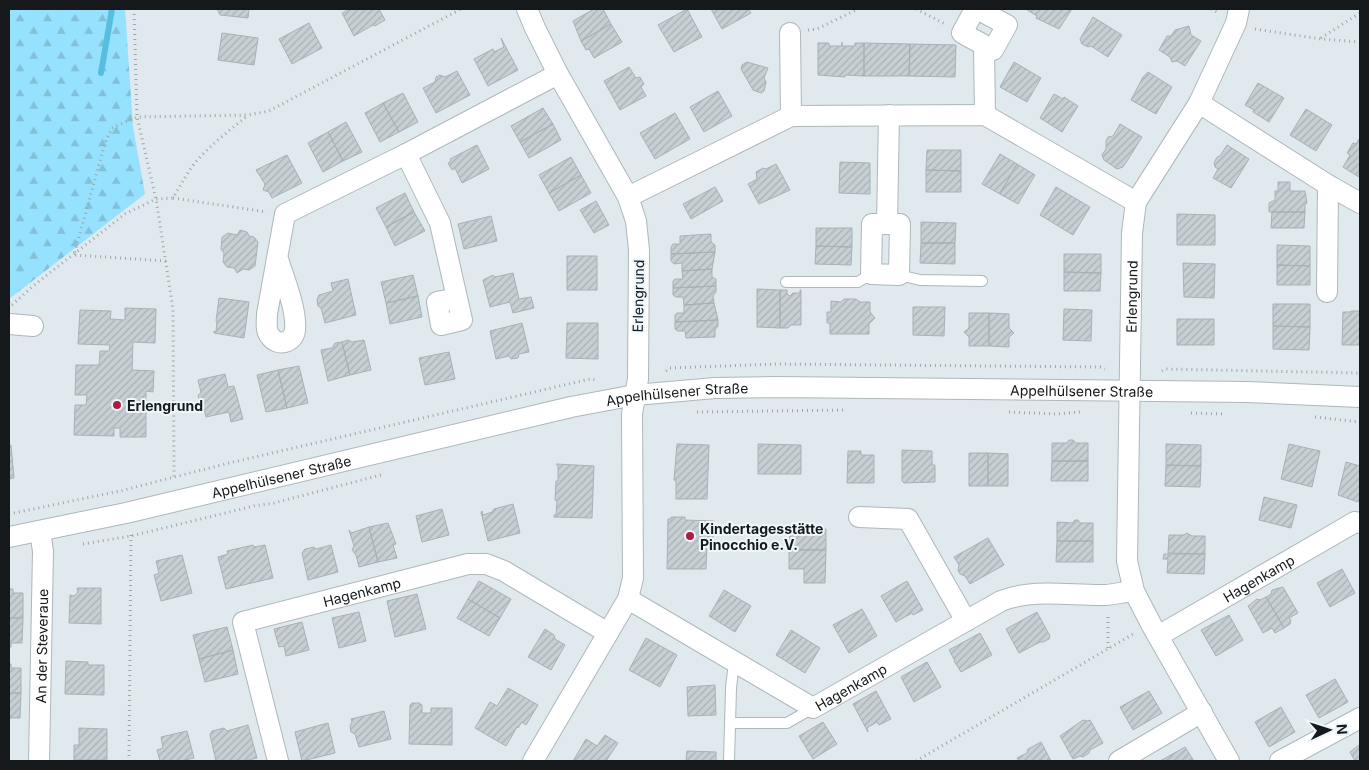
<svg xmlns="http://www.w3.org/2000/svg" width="1369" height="770" font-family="Inter,sans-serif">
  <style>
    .forest { fill: url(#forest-firs) }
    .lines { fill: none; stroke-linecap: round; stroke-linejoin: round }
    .stream { stroke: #58bee0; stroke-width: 6 }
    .building { fill: url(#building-hatch); stroke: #a8b1b5 }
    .service-casing { stroke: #aeb7ba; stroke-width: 12 }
    .minor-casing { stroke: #aeb7ba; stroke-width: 22 }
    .path { stroke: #9ea6a9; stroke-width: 3; stroke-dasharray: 1 4; stroke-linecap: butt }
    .service { stroke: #fff; stroke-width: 10 }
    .minor { stroke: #fff; stroke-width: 20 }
    .poi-dot { fill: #ae1b43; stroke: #edf7fb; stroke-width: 2 }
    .labels { text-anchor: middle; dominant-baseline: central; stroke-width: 4; stroke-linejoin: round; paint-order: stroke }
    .street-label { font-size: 14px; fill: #16191b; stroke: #edf7fb }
    .poi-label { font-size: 14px; font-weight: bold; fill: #16191b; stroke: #edf7fb; text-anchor: start }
  </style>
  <defs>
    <pattern id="forest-firs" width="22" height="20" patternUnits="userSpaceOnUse" patternTransform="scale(1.25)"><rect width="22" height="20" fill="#96e1fd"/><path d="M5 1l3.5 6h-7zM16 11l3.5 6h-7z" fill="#81c0d8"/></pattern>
    <pattern id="building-hatch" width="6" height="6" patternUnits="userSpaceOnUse" patternTransform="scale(1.25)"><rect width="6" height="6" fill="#c6cfd3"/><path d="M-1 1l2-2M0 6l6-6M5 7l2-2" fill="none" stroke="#a9b1b5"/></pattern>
  </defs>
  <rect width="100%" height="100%" fill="#e0e9ed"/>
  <path class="forest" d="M9 9H125L133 127 145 194 9 299Z"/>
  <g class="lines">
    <path class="stream" d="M101 73 112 9"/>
  </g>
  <path class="building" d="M217 9H249L248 18 220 15Z
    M350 9H379L385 20 375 26 373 25 354 36 342 13Z
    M594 9H603L611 24 581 41 573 21Z
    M687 9 702 37 674 52 658 25Z
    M711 9H748L751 13 722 29Z
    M1028 9H1072L1059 29 1036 18 1037 16 1027 10Z
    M1093 17 1122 35 1108 57 1091 46 1088 47 1082 44 1080 39Z
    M309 23 322 48 292 64 279 39Z
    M611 24 622 42 594 58 589 49 586 50 581 41Z
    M1189 26 1191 35 1201 41 1185 66 1177 61 1172 62 1170 57 1159 50 1167 36H1171L1175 30Z
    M222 33 258 38 254 65 218 60Z
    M501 38 518 70 488 86 474 59 493 49 494 52 504 47Z
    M842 42V46H855V43H864V76L845 75V77L818 75V43H829V46H842Z
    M864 43 910 44 909 76H864Z
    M910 44 956 45 955 77 909 76Z
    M747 62 768 68 764 78 766 82 764 91 761 93 753 90 741 69 742 65Z
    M1014 62 1041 78 1027 102 1000 87Z
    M629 67 636 78 640 77 644 84 641 87 646 96 620 110 604 81Z
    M457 71 470 95 436 113 423 88 435 82 436 77 440 75 445 77Z
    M1148 72 1172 87 1156 114 1131 100 1143 77Z
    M1258 83 1284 98 1269 122 1253 112 1254 110 1245 105Z
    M718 91 732 116 704 132 690 107Z
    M403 93 418 122 399 132 383 103Z
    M1054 94 1063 99 1064 97 1078 106 1062 132 1040 118Z
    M383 103 399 132 380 142 365 113Z
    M543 108 553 124 520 142 511 126Z
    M1306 109 1332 125 1316 151 1290 135Z
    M675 113 690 139 655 159 640 133Z
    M346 122 362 152 343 161 328 132Z
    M553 124 561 140 529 158 520 142Z
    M1120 124 1142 137 1127 161 1123 167 1117 169 1104 160 1102 155 1106 149V141L1108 137 1113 136Z
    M328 132 343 161 323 172 308 143Z
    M1359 139 1360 140 1359 177 1343 167 1350 155 1347 153 1353 143 1356 144Z
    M477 145 489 169 462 183 455 168 452 170 448 163 451 161 450 159Z
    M1227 145 1249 159 1231 188 1213 178 1218 169 1215 167 1214 163 1217 157 1220 156Z
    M927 150H961V171L926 170Z
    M1000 154 1017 164 1000 194 982 184Z
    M287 155 302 183 272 198 269 192 263 190 265 184 256 170Z
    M571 157 581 175 549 193 539 175Z
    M840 162 870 163V194L839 193Z
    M776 164 790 190 759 204 748 184 757 179 756 172 763 168 766 169Z
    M1017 164 1035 175 1018 204 1000 194Z
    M926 170 961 171V192H926Z
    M581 175 591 193 559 211 549 193Z
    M1278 182H1290V191H1305L1307 203 1305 205V212H1269V203L1275 200V191H1278Z
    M715 187 723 201 691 219 683 204Z
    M1056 187 1090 207 1073 235 1040 215Z
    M405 193 414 212 386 227 376 208Z
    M596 201 609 225 594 233 580 210Z
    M414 212 425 231 395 246 386 227Z
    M1272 212H1305L1304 228H1271Z
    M1177 214 1215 215V245H1177Z
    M491 216 497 241 464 249 458 224Z
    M921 222 956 223 955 243H921Z
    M816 228H852V247L816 246Z
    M240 230 247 232 249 236 254 237 258 242 255 266 249 270 243 269 237 273 234 268 227 267 223 262 224 253 221 249 222 237 228 233 237 235Z
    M711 234V242L715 245V252L671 254V247L673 244H680V236Z
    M921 243H955V264L920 263Z
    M1277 245 1310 246V266L1277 265Z
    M816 246 852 247 851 265 815 264Z
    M715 252 712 269 682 271V263L674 264 671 261V254Z
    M1064 254H1101V273L1064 272Z
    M567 256H597V290H567Z
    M1183 263 1215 264 1214 298 1184 297Z
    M1277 265 1310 266V285H1277Z
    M712 269V277L716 279V286L673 288V281L675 279H683L682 271Z
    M1064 272 1101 273 1100 291H1064Z
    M513 273 519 299 531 297 534 308 513 313 510 302 490 307 483 280 493 275 495 277Z
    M413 275 418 296 386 303 381 282Z
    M348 279 356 315 325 323 321 308 318 306 317 300 319 295 333 291 331 283Z
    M716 286V292L713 296 714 303 684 305 683 297H676L673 295V288Z
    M757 289 780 290V328L757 327Z
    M780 290H787V294L790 296 793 293H800V290H801V325H791L788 328H780Z
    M418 296 422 317 390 324 386 303Z
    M219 298 249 302 244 338 214 333V331L216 332 217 321H216Z
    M844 299H856L860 302H870V312L875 318 869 324V334H830V323H827V312H831V301L841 302Z
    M714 303 718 320 675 322V315L677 313H684V305Z
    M1273 304H1310V327L1273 326Z
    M913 307H945L944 336 913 335Z
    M125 308 156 309 155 343 133 342 132 370 154 371 153 392 146 391V437H120V428H114V436L74 435 75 405H86L87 395H75L76 365H99L100 351H109L110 345 78 344 80 310 111 311 110 319 125 320Z
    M1064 309 1092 310 1091 341 1063 340Z
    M1351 311H1360V345H1342L1343 312H1351Z
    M969 313H989V346H969V337L964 332 969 328Z
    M989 313 1009 314V328L1014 333 1009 337V347L989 346Z
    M1177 319H1214V345H1177Z
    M718 320V326L715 330V337L686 338 685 331H678L675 329V322Z
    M522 323 529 352 519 354 518 358 511 359 509 356 496 359 490 331Z
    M567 323H598V359L566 358Z
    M1273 326 1310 327 1309 350 1273 349Z
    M348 340 352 342 364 340 371 370 350 375 342 342Z
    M342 342 350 375 328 381 321 350 332 348 335 343Z
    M449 352 455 379 425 385 419 358Z
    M299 366 308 403 287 408 278 370Z
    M278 370 287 408 266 412 257 375Z
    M225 374 228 387 234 386 243 419 231 422 229 412 206 417 203 405 200 402 198 396 201 392 198 380Z
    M1069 440H1073L1076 443H1088V461H1052V443H1067Z
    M677 444 709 445 707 499H676V481L674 480Z
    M758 444 801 445V474H758Z
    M1166 444 1201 445V466L1166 465Z
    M1289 444 1320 451 1312 487 1281 479Z
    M11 445 14 478 9 479V446Z
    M902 450 932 451V465H935V482L904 483 902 481Z
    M848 451H861V455H874V483H847Z
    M969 453H988V486H969Z
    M988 453 1008 454V486H988Z
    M1052 461H1088V481H1051Z
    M1346 462 1360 466V494L1358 502 1338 495Z
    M556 464 594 466 592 518 554 517V515H556L557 501 555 500 556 481H558V466Z
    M1166 465 1201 466 1200 487 1165 486Z
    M1264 497 1297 505 1291 528 1259 520Z
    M513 504 520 533 488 541 481 512 482 511 483 515 492 512 494 509Z
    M442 509 449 535 422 542 416 516Z
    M671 517H685V520L714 521 715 529 711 544 707 543 706 569H667L668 519H671Z
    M1075 520H1078L1080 523H1093V541H1057V522L1072 523Z
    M388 523 396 544 393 545 397 558 378 562 369 527Z
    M369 527 378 562 359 567 356 555 352 550 354 546 349 530 351 533Z
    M807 528 826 529V550H789L790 531H804Z
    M1187 533 1192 536H1205V554L1168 553 1169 535H1184Z
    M988 538 1004 565 970 584 965 576 960 574 958 570 959 565 954 557Z
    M1057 541H1093V562H1056Z
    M253 545 254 547 265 545 273 578 226 589 218 557 228 554 227 551Z
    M331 545 338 572 308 580 302 553 305 549 314 547 316 549Z
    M789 550H826L825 583H804V569H789Z
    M1164 554H1205L1204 574 1167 573 1168 559H1163Z
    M182 555 192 593 161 601 154 575 159 573 156 561Z
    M1342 569 1355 593 1330 607 1317 583Z
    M479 581 511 599 500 618 468 599Z
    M907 581 923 610 913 615 912 613 896 622 881 596Z
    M1283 587 1298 613 1289 618 1291 620 1290 624 1284 628 1266 597 1271 594 1272 590Z
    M77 588H101V624L69 623 70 595 74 596 78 592Z
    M9 589H13V593H23V618H9Z
    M724 590 751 606 735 632 709 616Z
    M417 594 426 629 395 637 387 601Z
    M1266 597 1284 628 1275 633 1272 628 1263 633 1248 606 1257 599 1260 600Z
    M468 599 500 618 489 636 457 618Z
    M862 609 877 636 849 653 833 625Z
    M359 612 366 641 339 648 332 618Z
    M1037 612 1050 636 1049 639 1043 642H1040L1019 653 1006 629Z
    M1229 615 1243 640 1216 656 1201 630Z
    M9 618H23L22 643H11V647H9Z
    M302 622 309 650 286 656 284 646 279 647 274 629Z
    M227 627 233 650 199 659 193 635Z
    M545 629 554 635 555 639 565 645 551 670 528 657Z
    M791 630 820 648 805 673 776 655Z
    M980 633 992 655 961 672 954 661H955L949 650Z
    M646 638 677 655 660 687 629 670Z
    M233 650 238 674 205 682 199 659Z
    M66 661 88 662V665H104V695L65 694Z
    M927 662 941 687 914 702 901 677Z
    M9 664H11V668H21V693H9Z
    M1335 679 1348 702 1319 718 1306 695Z
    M715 685 716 715 688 716 687 687Z
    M508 688 538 705 526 725 522 722 518 728 517 727 506 746 475 728 490 702 497 706Z
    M876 691 891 719 879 725 877 722 867 728 868 732 853 704Z
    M1149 691 1162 713 1133 730 1120 707Z
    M9 693H21L20 718H9Z
    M412 703H419L422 705V713H431V708H452V745L409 744 410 705Z
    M1281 707 1295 732 1269 747 1255 722Z
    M384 711 391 739 359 747 355 734 351 732 350 726 352 722 351 719Z
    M1083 720 1087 721 1090 720 1103 743 1090 750 1089 753 1083 757 1080 756 1073 759 1060 736Z
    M823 722 837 744 813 759 799 736Z
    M328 723 335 753 302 761 295 732Z
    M248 725 257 758 245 761H216L210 735 212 731 224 728 227 731Z
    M79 728 107 729V760H74V745H79Z
    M187 731 194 758 181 761H160L157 750 163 748 161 737Z
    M605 735 618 743 606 761H573L586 739 597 746Z
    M1041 742 1051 761H1019L1017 758 1027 753 1028 749Z
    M1359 745H1360V761H1355L1350 752Z
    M1185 747 1194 761H1160Z
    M687 751 716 752V761H686Z"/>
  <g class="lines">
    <defs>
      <path id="service" d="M899 275 920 280 982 281
        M786 282H858L871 274
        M730 723H787L813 708
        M729 761 731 688 734 662"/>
      <g id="minor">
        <path d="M527 9 535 28 558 74 628 197 636 221 639 250 638 379 632 414 633 578 628 599 533 761"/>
        <path d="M975 9 962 33 993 50 1007 25 977 9"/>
        <path d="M790 33 791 116"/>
        <path d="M984 46 985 115"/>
        <path d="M1199 103 1328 185 1360 203"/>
        <path d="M406 154 440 223 462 320 441 325 437 302 457 298"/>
        <path d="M628 197 791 116 985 115 1136 202"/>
        <path d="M887 224H900L899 275 871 274 872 224H887L889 115"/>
        <path d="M278 259C284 279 297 309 295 330 294 343 277 347 270 336 265 330 267 321 267 314L285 214 406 154 558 74"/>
        <path d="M1327 292 1328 185"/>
        <path d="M9 324 33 326"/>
        <path d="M859 517 908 519 966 621"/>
        <path id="s1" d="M9 537 126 513 571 407 635 395 715 388 776 387 1247 392 1360 397"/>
        <path id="s2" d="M628 599 813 708 1001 601C1034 588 1071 596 1106 595 1115 594 1125 592 1134 591"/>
        <path id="s3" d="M1158 636 1355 522 1360 523"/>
        <path id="s4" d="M39 761 43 551 40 531"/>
        <path id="s5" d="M278 761 243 622 468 564H486L504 571 608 633"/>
        <path d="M1119 761 1202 712"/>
        <path id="s6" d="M1229 761 1151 624 1134 591 1127 561 1132 233 1136 202 1199 103 1236 23 1239 9"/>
        <path d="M1280 761 1360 718"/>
      </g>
    </defs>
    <use href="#service" class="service-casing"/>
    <use href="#minor" class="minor-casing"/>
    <path class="path" d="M134 9 137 117 156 199 173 309 174 477
      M916 9 945 24
      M1211 9 1219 13
      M1255 29 1321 39 1360 42
      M808 30 817 29 858 9
      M1321 38 1360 13
      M173 198 267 212
      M166 261 74 255 105 143 112 128 137 117 248 115 269 111 461 9
      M12 305 33 286 125 214 156 199 173 198C180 186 186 175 194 164 209 146 229 131 247 116
      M666 371 670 368 776 364 1100 367 1105 369
      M1162 371 1165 369 1360 373
      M697 412 846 410
      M1009 412 1056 414 1080 412
      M1191 413 1224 414
      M1315 417 1360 422
      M9 514 120 491 225 464 590 379 597 380
      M83 544 131 536 254 506 274 503 381 475
      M1108 648V614
      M129 761 131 535
      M916 761 1135 633"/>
    <use href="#service" class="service"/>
    <use href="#minor" class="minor"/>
  </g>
  <g class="poi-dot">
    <circle cx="117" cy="405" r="5"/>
    <circle cx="690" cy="536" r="5"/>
  </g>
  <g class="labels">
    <g class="street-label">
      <text transform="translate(638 296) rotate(-89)">Erlengrund</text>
      <text stroke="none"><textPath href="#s6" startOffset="490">Erlengrund</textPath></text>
      <text stroke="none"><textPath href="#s1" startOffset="1089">Appelhülsener Straße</textPath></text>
      <text stroke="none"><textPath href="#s1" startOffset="684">Appelhülsener Straße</textPath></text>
      <text stroke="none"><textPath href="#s1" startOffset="279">Appelhülsener Straße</textPath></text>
      <text stroke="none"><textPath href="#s3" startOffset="116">Hagenkamp</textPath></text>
      <text stroke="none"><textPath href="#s5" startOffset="266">Hagenkamp</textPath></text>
      <text stroke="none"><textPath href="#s4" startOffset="115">An der Steveraue</textPath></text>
      <text stroke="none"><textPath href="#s2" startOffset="258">Hagenkamp</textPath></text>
    </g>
    <g class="poi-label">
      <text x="127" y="405">Erlengrund</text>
      <text x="700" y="528">Kindertagesstätte<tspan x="700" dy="16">Pinocchio e.V.</tspan></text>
    </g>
  </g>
  <rect width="1369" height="770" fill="none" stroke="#16191b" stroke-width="20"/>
  <g transform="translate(1329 730) rotate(86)" stroke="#edf7fb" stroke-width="4" paint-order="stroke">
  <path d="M0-4L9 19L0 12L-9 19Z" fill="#16191b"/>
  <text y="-8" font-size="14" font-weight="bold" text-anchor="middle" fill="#16191b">N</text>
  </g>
</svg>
